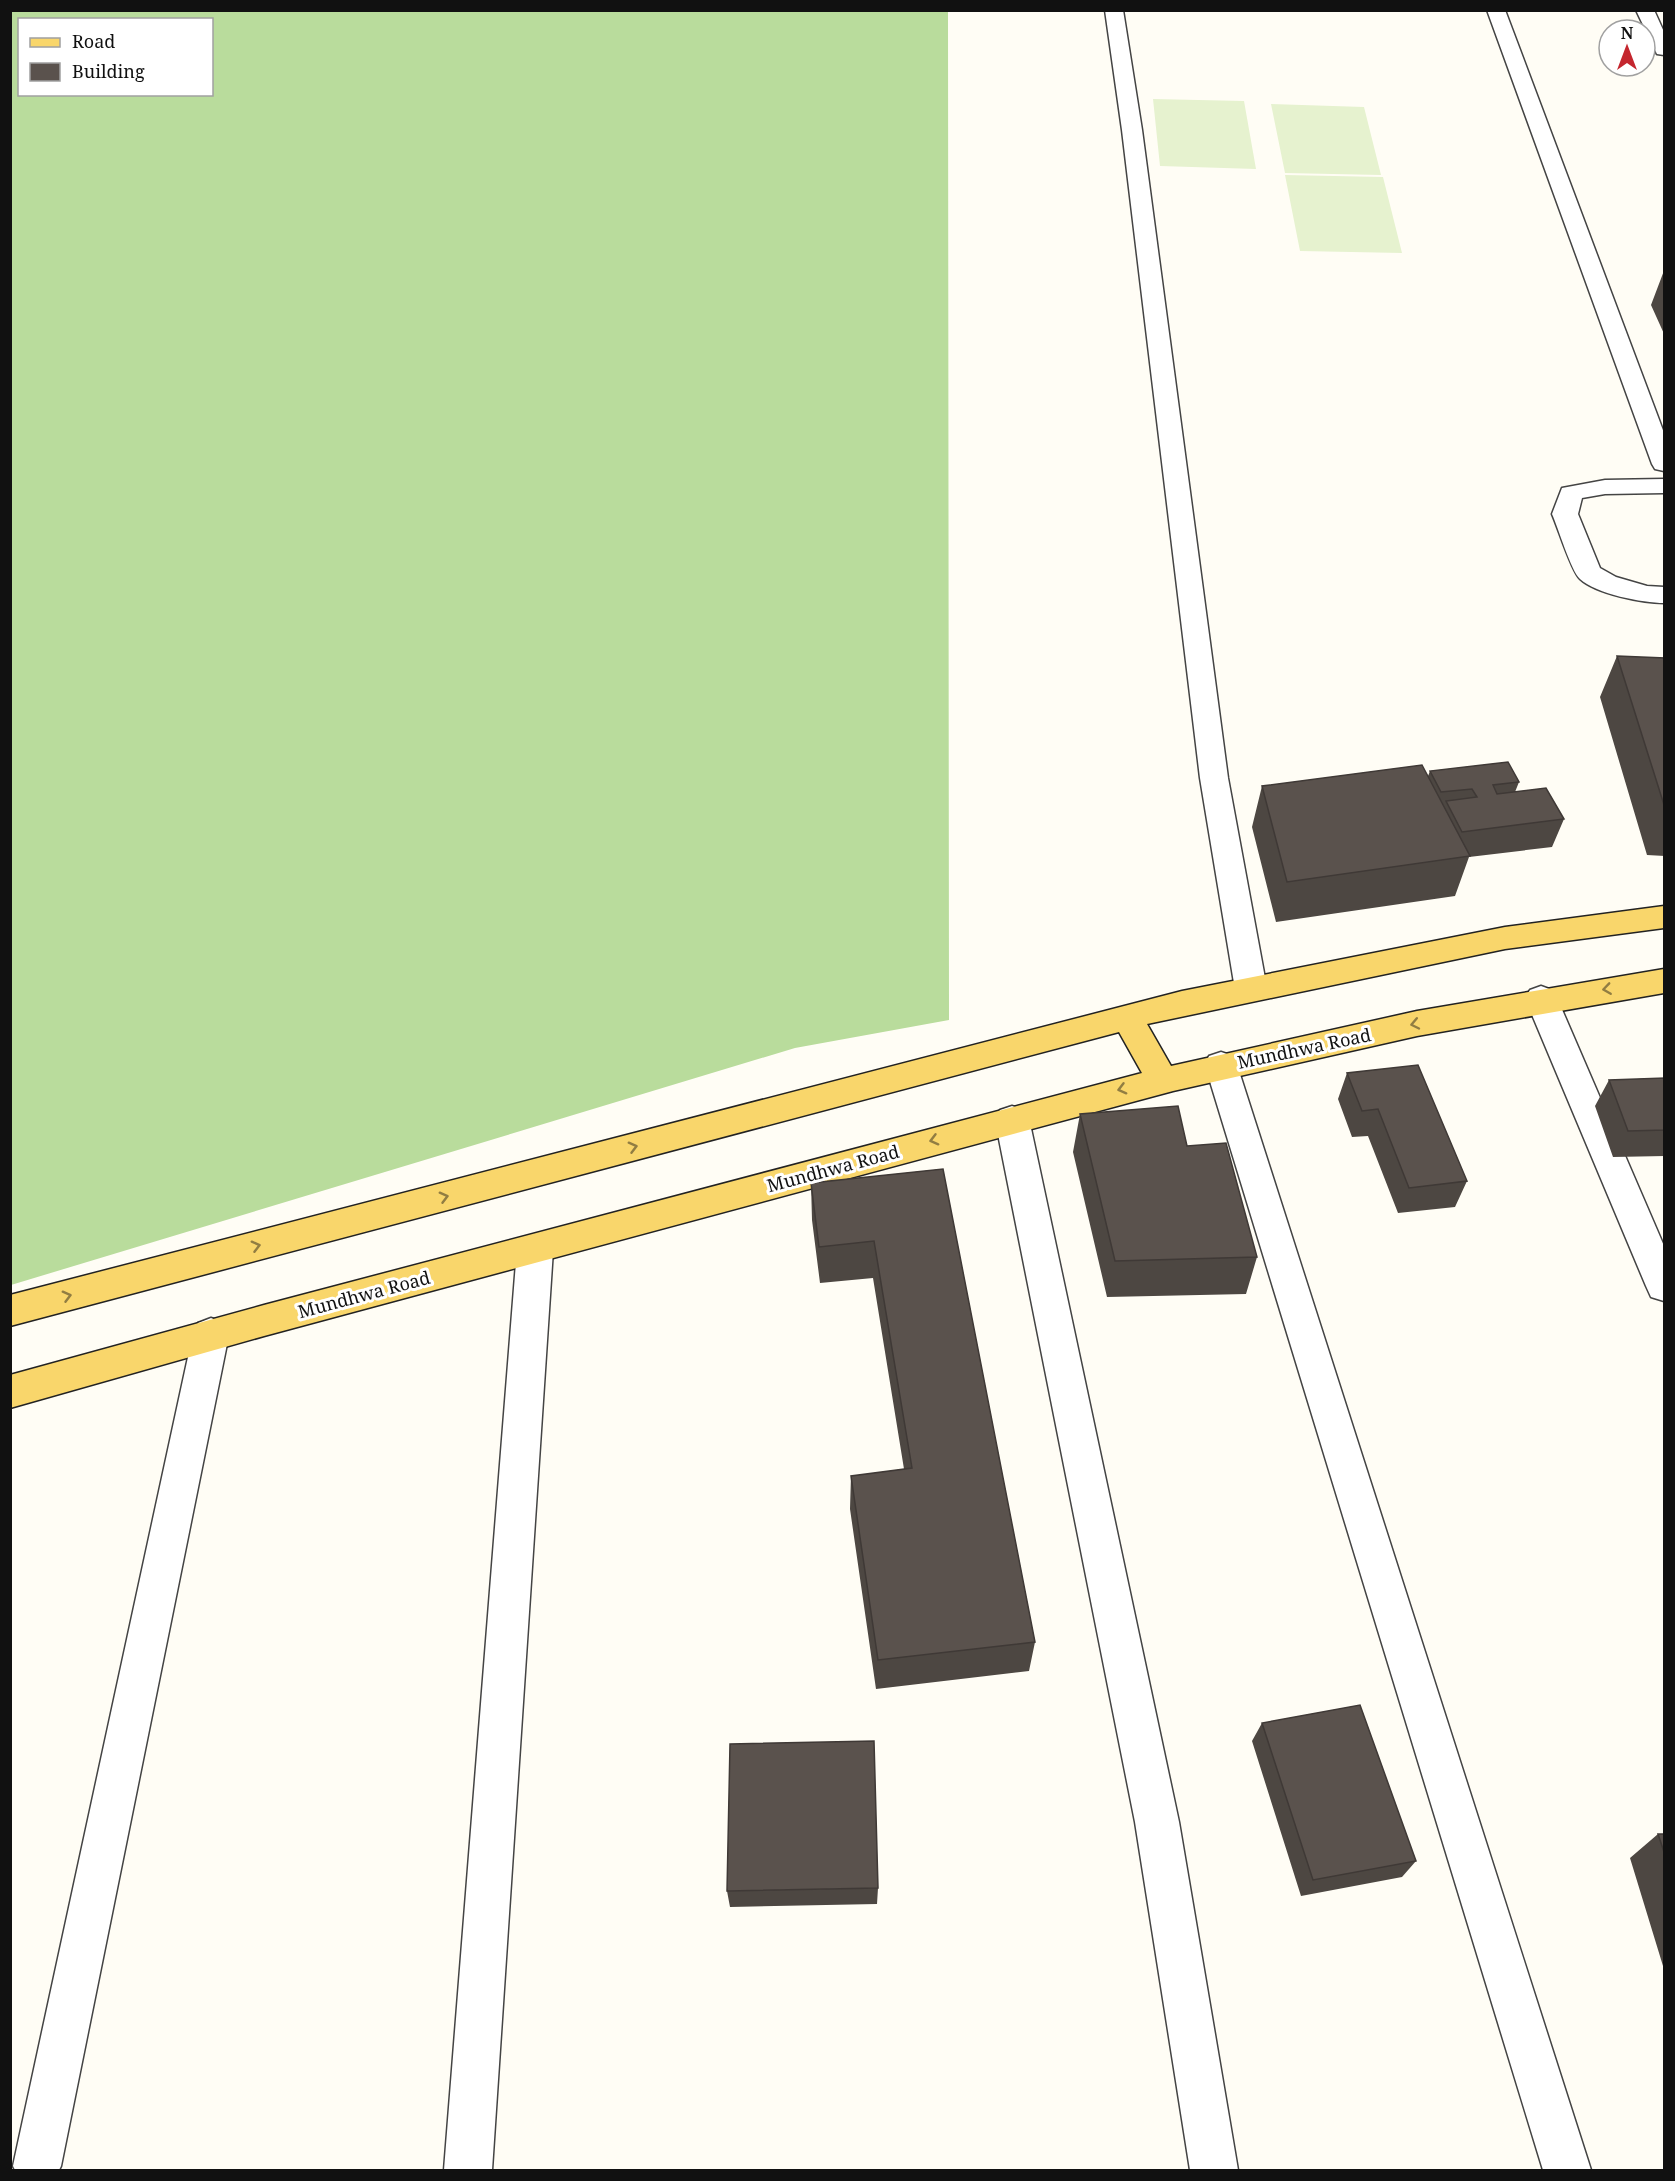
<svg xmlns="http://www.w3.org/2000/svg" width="1675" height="2181" font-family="'Noto Serif',serif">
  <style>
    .forest { fill: #b9dc9c; fill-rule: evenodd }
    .pitch { fill: #e6f2cf }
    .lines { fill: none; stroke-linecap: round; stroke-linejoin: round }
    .minor-casing { stroke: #444; stroke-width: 3 }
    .major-casing { stroke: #222; stroke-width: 3 }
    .minor { fill: #fff; fill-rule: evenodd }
    .major { fill: #f9d66b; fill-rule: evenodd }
    .wall { fill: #4d4742 }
    .building { fill: #5a524d; stroke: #3f3936; stroke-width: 1.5 }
    .oneway { stroke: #917d42 }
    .labels { text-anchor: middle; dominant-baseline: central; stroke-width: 6; stroke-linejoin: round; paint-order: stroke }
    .street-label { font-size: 18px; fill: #111; stroke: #fff }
  </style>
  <rect width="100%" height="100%" fill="#fffdf5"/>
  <path class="forest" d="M11 10 948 11 949 1020 795 1048 11 1285ZM20 20H212V94H20Z"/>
  <path class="pitch" d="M1153 99 1244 101 1256 169 1160 166Z
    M1271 104 1364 107 1381 175 1285 173Z
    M1285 175 1383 177 1402 253 1300 251Z"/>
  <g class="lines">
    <defs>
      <path id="minor" d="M1105 10H1123L1142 130 1228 778 1267 989 1262 997 1251 1001 1240 997 1235 989 1200 778 1122 130Z
        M1487 10H1505L1664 433V471L1655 469 1652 464Z
        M1636 10H1654L1664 32V55L1657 54 1655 50Z
        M1664 479V493L1605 494 1582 498 1578 514 1600 568 1616 577 1647 586 1664 587V603C1643 603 1596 594 1580 579 1571 571 1558 527 1552 514L1562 488 1605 480Z
        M1541 986 1552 990 1557 998 1664 1246V1301L1651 1297 1646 1286 1525 998 1530 990Z
        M1221 1052 1233 1056 1237 1065 1591 2170H1543L1205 1065 1209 1056Z
        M1012 1106 1024 1110 1029 1119 1179 1822 1238 2170H1190L1135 1822 995 1119 1000 1110Z
        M535 1235 547 1240 553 1250 492 2170H444L517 1250 523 1240Z
        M211 1318 224 1323 229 1334 61 2166 59 2170H15L13 2166 193 1334 198 1323Z"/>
      <path id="major" d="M1664 906V928L1505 949 1147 1024 1171 1066 1417 1011 1664 969V993L1417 1036 1173 1091 264 1336 10 1408V1375L264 1305 1142 1073 1119 1032 10 1326V1295L1182 991 1505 927Z"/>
    </defs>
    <use href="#minor" class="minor-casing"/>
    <use href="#major" class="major-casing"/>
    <use href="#minor" class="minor"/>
    <use href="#major" class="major"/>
  </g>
  <path class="wall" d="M1665 268V336L1651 305Z
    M1617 656 1665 658V856L1647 855 1600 697Z
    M1430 771 1519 782 1515 792 1564 819 1552 847 1469 857 1455 896 1276 922 1252 827 1262 786 1428 776Z
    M1347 1073 1467 1181 1455 1207 1398 1213 1368 1136 1352 1137 1338 1099Z
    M1665 1078V1156L1613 1157 1595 1106 1609 1080Z
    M1080 1114 1187 1146 1257 1257 1246 1294 1107 1297 1073 1152Z
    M943 1169 1035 1642 1029 1671 876 1689 850 1509 851 1476 904 1469 873 1278 820 1283 812 1220 811 1183Z
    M1262 1723 1416 1861 1402 1877 1301 1896 1252 1741Z
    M1658 1834H1665V1966H1663L1630 1858Z
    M878 1888 877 1904 730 1907 727 1891Z"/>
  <path class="building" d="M1617 656 1665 658V808Z
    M1508 762 1519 782 1493 785 1497 794 1546 788 1564 819 1462 832 1446 801 1477 797 1472 789 1441 792 1430 771Z
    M1422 765 1470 856 1287 882 1262 786Z
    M1418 1065 1467 1181 1409 1188 1378 1109 1362 1111 1347 1073Z
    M1665 1078V1130L1628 1131 1609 1080Z
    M1178 1106 1187 1146 1226 1143 1257 1257 1115 1261 1080 1114Z
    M943 1169 1035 1642 878 1660 851 1476 912 1468 874 1241 819 1247 811 1183Z
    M1360 1705 1416 1861 1313 1880 1262 1723Z
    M874 1741 878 1888 727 1891 730 1744Z
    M1658 1834H1665V1855Z"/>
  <defs><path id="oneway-chevron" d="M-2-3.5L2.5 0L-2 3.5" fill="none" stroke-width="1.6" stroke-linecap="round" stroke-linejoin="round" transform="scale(1.5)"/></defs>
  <g class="oneway">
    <use href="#oneway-chevron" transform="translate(1607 989) rotate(172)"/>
    <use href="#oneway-chevron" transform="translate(1415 1024) rotate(168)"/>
    <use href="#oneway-chevron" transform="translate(1122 1089) rotate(165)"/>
    <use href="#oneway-chevron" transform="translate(934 1140) rotate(165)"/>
    <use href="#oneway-chevron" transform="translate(633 1147) rotate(-15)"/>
    <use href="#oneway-chevron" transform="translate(444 1197) rotate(-15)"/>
    <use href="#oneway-chevron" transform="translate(256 1246) rotate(-15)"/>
    <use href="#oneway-chevron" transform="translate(67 1296) rotate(-15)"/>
  </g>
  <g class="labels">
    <g class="street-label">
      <text transform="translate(1304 1048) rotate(-12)">Mundhwa Road</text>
      <text transform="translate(833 1168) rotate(-15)">Mundhwa Road</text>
      <text transform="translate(364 1294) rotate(-15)">Mundhwa Road</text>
    </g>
  </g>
  <rect width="1675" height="2181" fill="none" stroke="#111111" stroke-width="24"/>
  <rect x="18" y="18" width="195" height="78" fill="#ffffff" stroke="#a0a0a0" stroke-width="1.5"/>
  <rect x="30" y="38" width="30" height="9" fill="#f9d66b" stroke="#a0a0a0" stroke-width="1.5"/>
  <text x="72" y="48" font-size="18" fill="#111111">Road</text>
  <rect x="30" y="63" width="30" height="18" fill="#5a524d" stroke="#a0a0a0" stroke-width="1.5"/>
  <text x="72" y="78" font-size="18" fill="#111111">Building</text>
  <g transform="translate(1627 48)"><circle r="28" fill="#ffffff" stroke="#a0a0a0" stroke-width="1.5"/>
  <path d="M0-4.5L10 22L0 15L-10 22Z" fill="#c4262e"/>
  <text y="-9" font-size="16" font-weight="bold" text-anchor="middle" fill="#111111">N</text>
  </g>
</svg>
